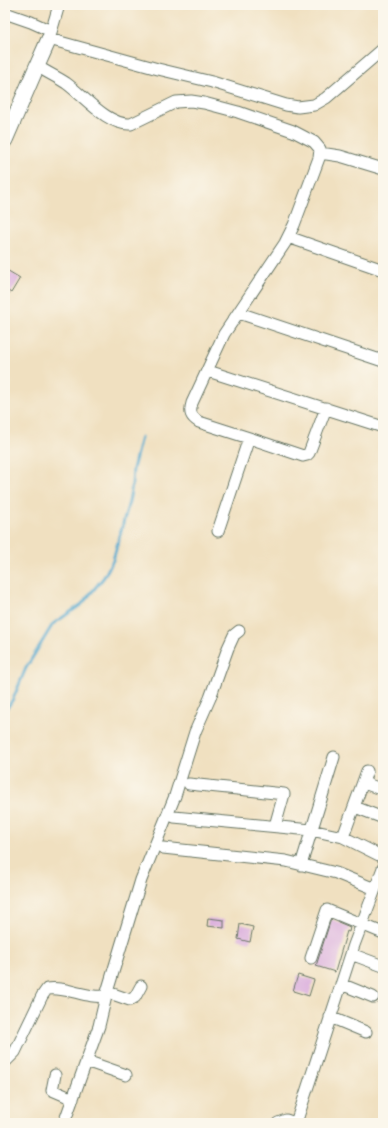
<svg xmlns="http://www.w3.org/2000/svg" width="388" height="1128" font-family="'IM FELL French Canon',serif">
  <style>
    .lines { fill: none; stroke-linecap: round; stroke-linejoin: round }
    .stream { stroke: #51a7cd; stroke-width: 3 }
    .building { fill: #daaddd }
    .street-casing { stroke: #687665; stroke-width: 13 }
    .secondary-casing { stroke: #687665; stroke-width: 17 }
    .street { stroke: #fff; stroke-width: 11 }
    .secondary { stroke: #fff; stroke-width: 15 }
  </style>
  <rect width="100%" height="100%" fill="#fbf7ec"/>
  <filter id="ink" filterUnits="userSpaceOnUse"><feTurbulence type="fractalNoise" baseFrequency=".025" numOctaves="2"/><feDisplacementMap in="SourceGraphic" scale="8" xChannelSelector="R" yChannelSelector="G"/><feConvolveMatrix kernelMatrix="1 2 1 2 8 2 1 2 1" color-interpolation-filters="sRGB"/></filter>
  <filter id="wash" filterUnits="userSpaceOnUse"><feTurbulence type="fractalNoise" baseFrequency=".012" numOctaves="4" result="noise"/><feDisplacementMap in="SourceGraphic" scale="16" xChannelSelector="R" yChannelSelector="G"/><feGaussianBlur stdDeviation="0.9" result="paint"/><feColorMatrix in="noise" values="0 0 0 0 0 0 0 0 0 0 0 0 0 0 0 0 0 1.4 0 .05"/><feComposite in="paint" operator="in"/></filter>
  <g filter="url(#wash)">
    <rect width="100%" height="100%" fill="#f0e0c0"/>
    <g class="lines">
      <path class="stream" d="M5 711 13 699 26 668 53 624 82 604 104 577 113 560 129 502 132 485 133 469 141 437"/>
    </g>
    <g id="blocks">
      <path class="building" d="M5 269 20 278 11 293 5 289Z
        M208 918 224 920V928L207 926Z
        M331 919 350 927 349 932 347 931 335 972 316 966Z
        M240 924 253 927 250 942 238 939Z
        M298 975 314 980 309 996 293 991Z"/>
    </g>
  </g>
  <g filter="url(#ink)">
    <use href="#blocks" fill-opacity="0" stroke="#687665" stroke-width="1"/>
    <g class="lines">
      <defs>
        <path id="street" d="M59 5 49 39 158 69 212 82 286 105 298 107 314 105 326 98 383 49
          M5 13 31 22 51 31
          M37 66C46 72 57 77 66 83 84 96 108 126 131 124L176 102 191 101 204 103 238 112 293 131 314 142 320 149 319 158 294 225 285 243 224 334 192 403C189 413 191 417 199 422L249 438 303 456 307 455 309 453 326 408
          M320 153 340 156 383 169
          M288 237 383 270
          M239 313 383 361
          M208 371 383 427
          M218 531 249 438
          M364 783 383 790
          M189 784 284 794 275 826
          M355 807 383 818
          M174 817 311 830 343 837 383 857
          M343 837 367 771
          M163 848 286 861 336 873 375 889
          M301 865 334 757
          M351 954 383 966
          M311 958 327 910 383 933
          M341 984 373 997
          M107 992 130 1000 135 997 141 986
          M330 1017 366 1032
          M86 1061 126 1075
          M5 1062 15 1052 42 996 47 989C67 986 86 999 106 996
          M55 1075 52 1090 73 1099
          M64 1123 99 1026 107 992 141 880 175 796 195 732 210 698 228 648 234 635 239 631
          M278 1123 286 1120 295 1123
          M296 1123 354 945 383 868"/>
        <path id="secondary" d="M5 140 37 66 49 39"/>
      </defs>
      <use href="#street" class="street-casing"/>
      <use href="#secondary" class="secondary-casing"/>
      <use href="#street" class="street"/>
      <use href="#secondary" class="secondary"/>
    </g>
  </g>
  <rect width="388" height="1128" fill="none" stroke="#fbf7ec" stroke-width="20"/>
</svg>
